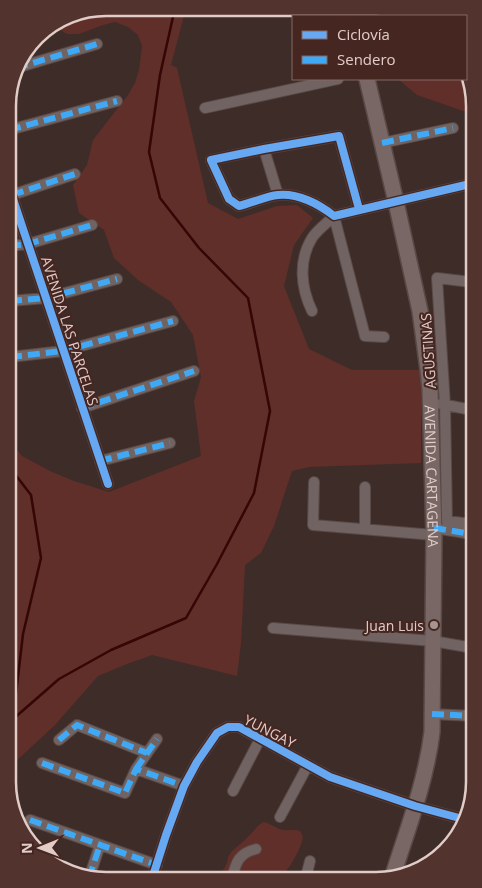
<svg xmlns="http://www.w3.org/2000/svg" width="482" height="888" font-family="'Open Sans',sans-serif">
  <style>
    .green { fill: #602f29 }
    .lines { fill: none; stroke-linecap: round; stroke-linejoin: round }
    .stream { stroke: #340605; stroke-width: 2.5 }
    .street-casing { stroke: #594946; stroke-width: 12 }
    .primary-casing { stroke: #594946; stroke-width: 18 }
    .street { stroke: #716361; stroke-width: 10 }
    .primary { stroke: #786764; stroke-width: 15 }
    .quiet { stroke: #3fa9f5; stroke-width: 6; stroke-dasharray: 12 6; stroke-linecap: butt }
    .cycleway-casing { stroke: #462621; stroke-width: 11 }
    .cycleway { stroke: #66a8f1; stroke-width: 8 }
    .poi-dot { fill: #a89490; stroke: #462621; stroke-width: 2 }
    .labels { text-anchor: middle; dominant-baseline: central; stroke-width: 4; stroke-linejoin: round; paint-order: stroke }
    .street-label { font-size: 14px; fill: #e1ccc8; stroke: #462621 }
    .poi-label { font-size: 14px; fill: #e1ccc8; stroke: #462621; text-anchor: end }
    .rim { fill: none; stroke: #e1ccc8; stroke-width: 2.5 }
  </style>
  <rect width="100%" height="100%" fill="#3e2c29"/>
  <path class="green" d="M106 8H186L171 65 177 68 208 203 238 219 277 206 297 205 313 218 294 245 284 286 309 349 352 370H421V463L309 467 292 471 274 526 261 553 245 565 241 643 237 676 152 655 127 664 98 676 55 725 13 764 10 441 22 456 52 472 74 481 109 492 201 456 194 401 201 377 193 335 171 302 138 280 114 258 104 230 79 213 73 185 87 165 93 140 128 95 135 83 139 70 142 46 138 35 128 27 115 22 103 25 79 34H67L52 25 69 15Z
    M357 9H379L375 16H358Z
    M466 69 469 74V113L417 95 398 79H466Z
    M263 822C271 823 276 829 283 830 289 831 294 829 300 831L303 837C301 849 290 868 281 877L215 878 224 869 227 863 228 857 231 852 245 840 258 826Z"/>
  <g class="lines">
    <path class="stream" d="M11 469 31 495 41 558 23 634 13 719
      M12 720 59 679 111 650 186 618 217 564 254 493 270 411 248 298 199 248 160 198 149 152 160 75 175 8"/>
    <defs>
      <path id="street" d="M384 16 387 9
        M16 68 97 44
        M205 108 338 79
        M9 130 117 101
        M382 143 453 128
        M264 149 278 195
        M9 187 108 484
        M12 195 75 174
        M359 209 339 136 264 149 211 160 229 199 239 206C251 203 267 196 278 195 298 193 319 204 334 216L470 184
        M334 216 365 336 384 337
        M9 246 28 244 92 225
        M471 282 437 278 445 405 447 521 472 524
        M10 301 46 298 117 279
        M312 311C301 288 298 261 312 238 317 230 327 223 334 216
        M10 357 63 351 173 321
        M441 404 472 410
        M82 408 194 371
        M100 461 170 443
        M314 482 313 525 434 535
        M365 487V529
        M434 528 472 534
        M273 628 433 641 473 648
        M432 714 474 716
        M59 740 77 725 147 753
        M42 763 125 793 136 769 184 786
        M136 769 157 739
        M233 791 260 739
        M280 817 308 765
        M30 820 157 865
        M306 877 310 861
        M89 878 100 845
        M232 878C236 862 239 853 256 849
        M152 879 166 835 184 786 197 762 217 733 228 727H239L330 777 415 806 463 819"/>
      <g id="primary">
        <path d="M351 9 352 16"/>
        <path id="s1" d="M367 79 396 202 420 311 428 370 430 389 434 535 432 732C426 781 408 828 393 875"/>
      </g>
    </defs>
    <use href="#street" class="street-casing"/>
    <use href="#primary" class="primary-casing"/>
    <use href="#street" class="street"/>
    <use href="#primary" class="primary"/>
    <path class="quiet" d="M16 68 97 44
      M9 130 117 101
      M382 143 453 128
      M12 195 75 174
      M9 246 28 244 92 225
      M10 301 46 298 117 279
      M10 357 63 351 173 321
      M82 408 194 371
      M100 461 170 443
      M434 528 472 534
      M432 714 474 716
      M59 740 77 725 147 753
      M42 763 125 793 136 769 184 786
      M136 769 157 739
      M30 820 157 865
      M89 878 100 845"/>
    <defs>
      <path id="cycleway" d="M9 187 108 484
        M359 209 339 136 264 149 211 160 229 199 239 206C251 203 267 196 278 195 298 193 319 204 334 216L470 184
        M152 879 166 835 184 786 197 762 217 733 228 727H239L330 777 415 806 463 819"/>
    </defs>
    <use href="#cycleway" class="cycleway-casing"/>
    <use href="#cycleway" class="cycleway"/>
  </g>
  <circle class="poi-dot" cx="434" cy="625" r="5"/>
  <g class="labels">
    <g class="street-label">
      <text transform="translate(70 331) rotate(72)">AVENIDA LAS PARCELAS</text>
      <text transform="translate(428 351) rotate(-94)">AGUSTINAS</text>
      <text stroke="none"><textPath href="#s1" startOffset="404">AVENIDA CARTAGENA</textPath></text>
      <text transform="translate(270 731) rotate(27)">YUNGAY</text>
    </g>
    <g class="poi-label">
      <text x="424" y="625">Juan Luis</text>
    </g>
  </g>
  <path d="M0 0H482V888H0ZM106 16H376A90 90 0 0 1 466 106V782A90 90 0 0 1 376 872H106A90 90 0 0 1 16 782V106A90 90 0 0 1 106 16Z" fill="#52332e" fill-rule="evenodd"/>
  <path class="rim" d="M106 16H376A90 90 0 0 1 466 106V782A90 90 0 0 1 376 872H106A90 90 0 0 1 16 782V106A90 90 0 0 1 106 16Z"/>
  <rect x="292" y="15" width="175" height="65" fill="#462621" stroke="#846864"/>
  <rect x="302" y="31" width="25" height="8" fill="#66a8f1" stroke="#846864"/>
  <text x="337" y="40" font-size="15" fill="#e1ccc8">Ciclovía</text>
  <rect x="302" y="56" width="25" height="8" fill="#3fa9f5" stroke="#846864"/>
  <text x="337" y="65" font-size="15" fill="#e1ccc8">Sendero</text>
  <g transform="translate(40 848) rotate(269)" stroke="#462621" stroke-width="4" paint-order="stroke">
  <path d="M0-4L9 19L0 12L-9 19Z" fill="#e1ccc8"/>
  <text y="-8" font-size="14" font-weight="bold" text-anchor="middle" fill="#e1ccc8">N</text>
  </g>
</svg>
